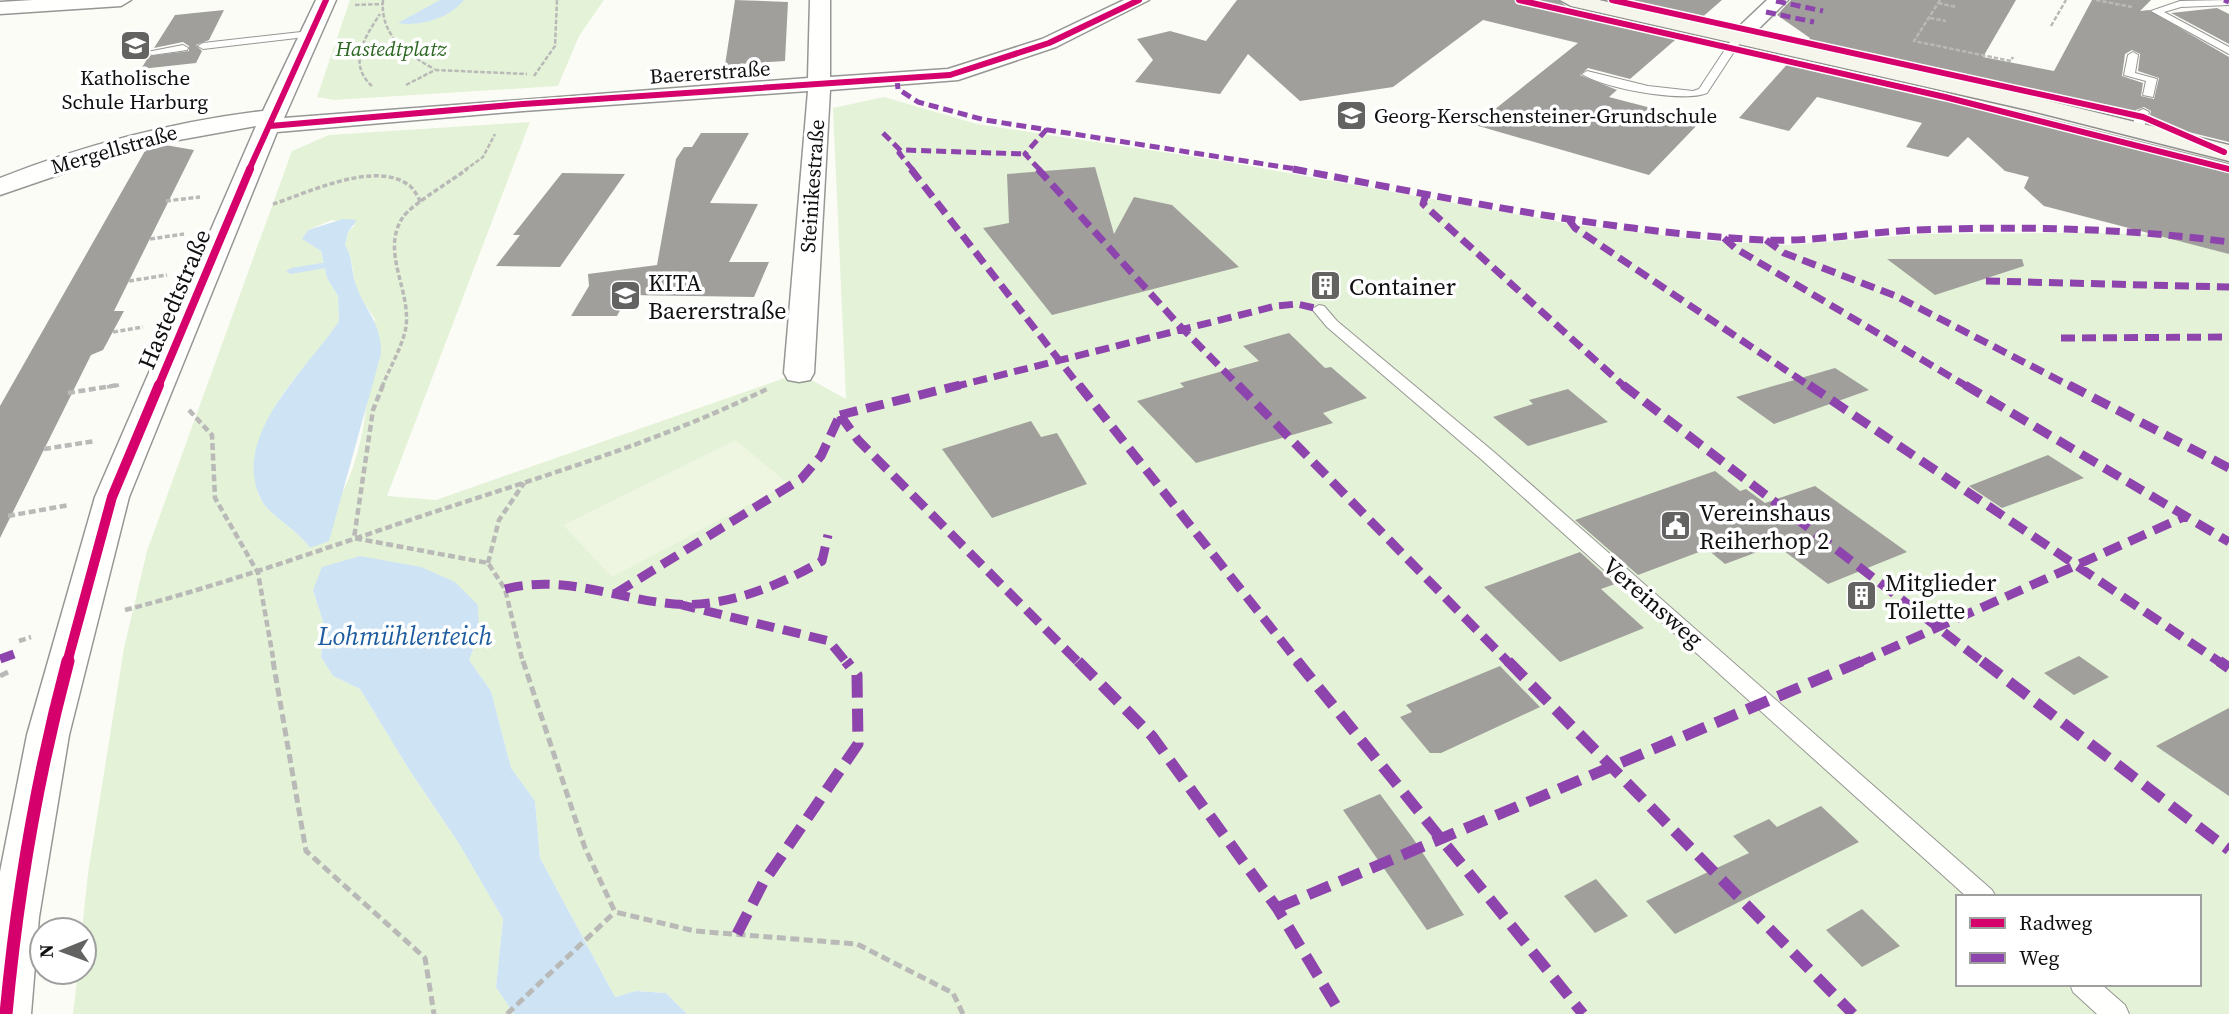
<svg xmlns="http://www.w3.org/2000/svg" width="2229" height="1014" font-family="'Source Serif 4',serif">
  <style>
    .green { fill: #e4f2d7; fill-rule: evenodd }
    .pitch { fill: #eef5e1 }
    .water { fill: #cee4f5 }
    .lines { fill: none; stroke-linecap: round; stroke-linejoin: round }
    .stream { fill: #cee4f5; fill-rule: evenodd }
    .building { fill: #a09f9c; fill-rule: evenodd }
    .service-casing { stroke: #969694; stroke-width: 2 }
    .minor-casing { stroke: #969694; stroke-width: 3 }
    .secondary-casing { stroke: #8d8d8b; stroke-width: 3 }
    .path-far3 { stroke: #b9b9b8; stroke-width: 2.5; stroke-dasharray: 4.5 2; stroke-linecap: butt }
    .path-far2 { stroke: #b9b9b8; stroke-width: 3.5; stroke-dasharray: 5 2.5; stroke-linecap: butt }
    .path-far1 { stroke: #b9b9b8; stroke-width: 4.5; stroke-dasharray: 7 3.5; stroke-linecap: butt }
    .path { stroke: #b9b9b8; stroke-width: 5; stroke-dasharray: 9 4.5; stroke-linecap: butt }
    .service { fill: #fffffe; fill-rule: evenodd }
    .minor { fill: #fffffe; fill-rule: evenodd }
    .secondary { fill: #f5f5ec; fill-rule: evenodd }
    .quiet-far3 { stroke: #8e44ad; stroke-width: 5; stroke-dasharray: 10 5; stroke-linecap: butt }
    .quiet-far2 { stroke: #8e44ad; stroke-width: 7; stroke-dasharray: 14 7; stroke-linecap: butt }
    .quiet-far1 { stroke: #8e44ad; stroke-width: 9; stroke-dasharray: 18 9; stroke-linecap: butt }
    .quiet { stroke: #8e44ad; stroke-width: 11; stroke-dasharray: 23 11; stroke-linecap: butt }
    .cycleway-far3-casing { stroke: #fff; stroke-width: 9 }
    .cycleway-far2-casing { stroke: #fff; stroke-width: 11 }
    .cycleway-far1-casing { stroke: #fff; stroke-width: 15 }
    .cycleway-casing { stroke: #fff; stroke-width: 18 }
    .cycleway-far3 { stroke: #d6006c; stroke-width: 6 }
    .cycleway-far2 { stroke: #d6006c; stroke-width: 8 }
    .cycleway-far1 { stroke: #d6006c; stroke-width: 10 }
    .cycleway { stroke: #d6006c; stroke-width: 13 }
    .labels { text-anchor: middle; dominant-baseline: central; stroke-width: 7; stroke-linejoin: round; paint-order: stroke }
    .far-park-label { font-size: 21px; font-style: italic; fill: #2b6721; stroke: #fff }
    .far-street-label { font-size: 21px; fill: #101010; stroke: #fff }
    .far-poi-label { font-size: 21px; fill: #101010; stroke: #fff }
    .poi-label { font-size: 24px; fill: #101010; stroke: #fff; text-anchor: start }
    .street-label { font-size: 24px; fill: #101010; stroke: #fff }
    .water-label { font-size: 26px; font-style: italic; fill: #1c5c9f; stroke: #fff }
  </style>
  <rect width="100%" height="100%" fill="#fcfcf7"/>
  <path class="green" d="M350 0H604L579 36 558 86 334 100 317 97Z
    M884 97 977 124 1222 161 1576 225 1711 241 1787 245 1923 234 2073 233 2147 234 2229 245V1014H687L666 993 636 991 615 997 540 858 535 801 511 768 491 691 469 660 479 635 360 556 313 590 324 625 321 657 333 676 360 689 410 771 458 842 503 919 496 987 514 1014H73L78 972H84L82 930 88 873 124 648 147 551 292 151 329 135 530 122 387 496 436 500 799 373 846 399 833 108ZM332 220 355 225 348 232 345 245C352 257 352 265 354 278 356 293 367 307 375 319 369 373 369 437 345 487 335 508 321 528 310 548 296 528 270 517 261 499 253 484 255 473 258 457 270 391 305 373 339 321L338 296 327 278 321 251 303 239 308 230ZM1958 897H2199V984H1958Z"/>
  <path class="pitch" d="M736 440 788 484 612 577 563 525Z"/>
  <path class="water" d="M440 0H464C450 18 420 27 398 23Z
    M343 219 357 220 348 232 345 245C353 258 351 269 355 282 364 311 382 321 381 354L329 541 310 548C296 528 270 517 261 499 229 436 309 367 339 321L338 296 327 278 321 251 302 239 308 230Z
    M360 556 421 567 455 582 478 605 479 635 469 660 491 691 511 768 535 801 540 858 615 997 636 991 666 993 687 1014H514L496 987 503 919 458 842 410 771 360 689 333 676 321 657 324 625 313 590 322 567Z"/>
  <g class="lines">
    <path class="stream" d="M340 260 343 261V265L291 274 286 271 291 268Z"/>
  </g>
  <path class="building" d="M735 0 788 2 785 61 725 65Z
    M1237 0H1558L1570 9 1682 34 1630 79 1588 68 1580 75 1617 90 1609 97 1701 121 1649 175 1475 125 1578 43 1483 20 1393 87 1300 101 1248 54 1220 94 1135 82 1153 60 1137 39 1170 31 1206 41Z
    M1611 0H1722L1699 20Z
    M1791 0H2016L1983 57 2054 71 2092 0H2151L2140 11 2149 10 2229 57V142L2148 122 2151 111 2144 107 2136 110 2132 119 1805 43 1810 38 1777 15ZM2132 50 2140 54 2138 71 2159 78 2154 99 2141 96 2143 83 2122 76 2125 54Z
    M2217 8 2229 14V44L2171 13Z
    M224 10 209 40 196 45 202 51 196 63 141 69 149 56 189 51V46L183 42 154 48 175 15Z
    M1792 59 2023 112 2229 163V254L2044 206 2024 188 2029 177 2005 171 1968 137 1948 157 1906 147 1922 123 1817 97 1789 131 1739 118Z
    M701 133H749L710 203 758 204 729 262H769L754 297 628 295 617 316H571L589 286 588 274 657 265 676 159 684 147H692Z
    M165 145 194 150 114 311H124L103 350 91 355 0 538V406L146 149Z
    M1095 167 1114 234 1134 197 1172 205 1239 267 1052 315 983 228 1009 223 1007 174Z
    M562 173 625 174 560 267 496 266 520 235H513Z
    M1887 259H2022L2024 266 1935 295Z
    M1289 333 1325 368 1331 367 1367 398 1323 413 1333 423 1196 463 1137 401 1184 387 1180 383 1259 361 1243 346Z
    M1835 368 1869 390 1774 424 1736 397Z
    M1568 389 1608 422 1528 446 1493 417 1533 404 1529 400Z
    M1031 421 1041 437 1057 433 1087 484 992 518 942 449Z
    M2048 455 2084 478 2002 508 1969 486Z
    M1715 471 1740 491 1746 489 1765 503 1815 486 1907 552 1828 584 1776 545 1725 564 1707 549 1638 575 1575 520Z
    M1580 552 1615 584 1601 589 1644 628 1560 662 1484 587Z
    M2079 656 2109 677 2074 695 2044 673Z
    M1500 666 1540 707 1441 753H1430L1400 717 1412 712 1406 705Z
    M2229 708V796L2156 746Z
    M1380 794 1412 837 1464 915 1427 930 1343 810Z
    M1821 806 1859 842 1675 934 1646 901 1749 853 1733 836 1769 819 1777 827Z
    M1596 879 1628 916 1595 933 1564 896Z
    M1862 909 1900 946 1862 967 1826 930Z"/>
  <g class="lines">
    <defs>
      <path id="service" d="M2229 0V5L2181 7 2164 12 2229 47V54L2151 11 2180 1Z
        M310 31 315 34 314 36 203 49 198 46 203 43Z
        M1734 36 1743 38 1707 93C1683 103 1602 88 1582 74L1587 71 1648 86 1693 91 1699 89Z
        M183 45 188 48 187 50 152 55 147 52Z
        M2133 52 2138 55 2135 73 2157 79 2153 97 2143 95 2146 81 2124 75 2128 55Z
        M2143 109 2149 112 2143 129 2133 131 2131 129 2137 112Z
        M1319 305 1324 306 1337 321 1494 452 1992 890 1996 897H1967L1482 460 1327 327 1312 309Z
        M2070 984H2101L2125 1005 2129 1014H2097L2073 992Z"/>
      <path id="minor" d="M33 0H131L121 6 0 14V2Z
        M316 0H336L284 118 808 78 810 0H830V77L948 69 1042 39 1124 0H1149L1056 47 958 80 830 90 814 373 810 380 799 382 788 380 784 373 808 91 523 111 277 132 129 497 69 735 39 917 31 1014H0V872L27 735 95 497 256 126 140 147 0 195V178C85 145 172 122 263 111Z
        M1767 0H1788L1745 42H1731L1728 38 1731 34Z"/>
      <path id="secondary" d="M1560 0H1599L2025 95 2229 145V161L2024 109 1571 6Z"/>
    </defs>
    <use href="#service" class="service-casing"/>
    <use href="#minor" class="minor-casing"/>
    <use href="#secondary" class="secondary-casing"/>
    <path class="path-far3" d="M383 0C380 36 406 53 434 69
      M1940 0 1914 41 2011 61 2013 57
      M2096 0 2132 7
      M1938 3 1956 7
      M355 5 383 4
      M1930 18 1946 21
      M2051 26 2066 0
      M534 76 555 46 557 0
      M406 85 435 70 527 74
      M372 86C347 64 365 37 380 14
      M465 170 483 157 495 134"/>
    <path class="path-far2" d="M166 201 200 197
      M273 204C308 193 376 159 410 186 415 190 418 198 422 204
      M150 239 184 234
      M129 281 167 275
      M113 332 143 327
      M107 387 119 385
      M382 387C389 369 400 351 405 332 414 293 379 253 403 217 412 204 453 180 467 169"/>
    <path class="path-far1" d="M383 385 373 410 354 538 488 563 505 589 523 663
      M68 393 118 385
      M189 410 212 435 215 498 258 573 274 663
      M44 449 95 441
      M8 516 69 505
      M488 563 499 520 524 483
      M125 610C230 583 331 546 434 512 547 475 660 441 767 389
      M19 641 31 637"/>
    <path class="path" d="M273 661 306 851 425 958 434 1014
      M523 661 585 848 615 912 695 931 857 944 953 993 963 1014
      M0 676 8 672
      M507 1014 615 912"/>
    <use href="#service" class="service"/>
    <use href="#minor" class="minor"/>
    <use href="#secondary" class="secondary"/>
    <path class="quiet-far3" d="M2224 0 2229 2
      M1776 1 1823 11
      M1766 12 1814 22
      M897 79 898 89 918 102 985 120 1302 170
      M883 133 901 151
      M913 170 899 153 904 150 1025 154
      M1040 170 1025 154 1047 129"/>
    <path class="quiet-far2" d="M911 169 1080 387
      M1038 169 1179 325 1240 387
      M1293 169C1449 198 1605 232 1764 240 1814 242 1867 232 1917 230 2022 226 2125 228 2229 242
      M1426 194 1423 204 1625 387
      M1569 220 1575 228 1811 387
      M1724 238 1735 248 1968 387
      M1766 240 1784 253 1896 296 2072 387
      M1986 281 2229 287
      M2061 338 2229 337
      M953 387 1276 306 1297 304 1319 309"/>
    <path class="quiet-far1" d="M1079 385 1299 663
      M1238 385 1509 663
      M1623 385 1984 663
      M1809 385 2221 663
      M1965 385 2229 542
      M2069 385 2229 468
      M840 415 858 440 1079 663
      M840 415 960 385
      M505 589C564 574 616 599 674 604 725 608 779 586 822 561L828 535
      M616 593 801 479 821 456 840 415
      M678 604 829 641 847 663
      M0 659 14 654
      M1858 663 2186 516"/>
    <path class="quiet" d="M1078 661 1152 736 1277 908 1341 1014
      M1297 661 1583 1014
      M1508 661 1853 1014
      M1982 661 2229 850
      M2219 661 2229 668
      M1277 908 1862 661
      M737 934 763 883 858 744 857 675 846 661"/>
    <defs>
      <path id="cycleway-far3" d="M1519 0 1945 97 2229 169
        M1612 0 2143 117 2224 152
        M270 126 523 104 950 75 1049 43 1139 0
        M249 170 326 0"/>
      <path id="cycleway-far2" d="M158 387 250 169"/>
      <path id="cycleway-far1" d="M67 663 112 497 159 385"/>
      <path id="cycleway" d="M6 1014C17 895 37 777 68 661"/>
    </defs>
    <use href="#cycleway-far3" class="cycleway-far3-casing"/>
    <use href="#cycleway-far2" class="cycleway-far2-casing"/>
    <use href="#cycleway-far1" class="cycleway-far1-casing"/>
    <use href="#cycleway" class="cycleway-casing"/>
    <use href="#cycleway-far3" class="cycleway-far3"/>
    <use href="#cycleway-far2" class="cycleway-far2"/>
    <use href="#cycleway-far1" class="cycleway-far1"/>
    <use href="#cycleway" class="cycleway"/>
  </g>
  <defs>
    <symbol id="school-square" viewBox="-11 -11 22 22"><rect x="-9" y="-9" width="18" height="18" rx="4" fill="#636361" stroke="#fff"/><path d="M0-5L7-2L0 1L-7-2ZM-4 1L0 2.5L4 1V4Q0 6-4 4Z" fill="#fff"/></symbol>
    <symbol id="building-square" viewBox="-11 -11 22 22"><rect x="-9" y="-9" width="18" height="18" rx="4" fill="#636361" stroke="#fff"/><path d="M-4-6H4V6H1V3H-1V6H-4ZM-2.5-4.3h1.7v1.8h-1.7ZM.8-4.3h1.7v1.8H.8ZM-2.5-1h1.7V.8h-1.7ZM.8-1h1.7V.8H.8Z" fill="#fff"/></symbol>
    <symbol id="civic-square" viewBox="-11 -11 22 22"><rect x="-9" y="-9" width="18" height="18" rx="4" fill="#636361" stroke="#fff"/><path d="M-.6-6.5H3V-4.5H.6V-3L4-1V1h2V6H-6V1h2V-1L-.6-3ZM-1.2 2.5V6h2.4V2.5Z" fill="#fff"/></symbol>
  </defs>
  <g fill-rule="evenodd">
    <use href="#school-square" x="118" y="28" width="35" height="35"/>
    <use href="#school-square" x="1334" y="98" width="35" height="35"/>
    <use href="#building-square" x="1308" y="268" width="35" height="35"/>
    <use href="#school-square" x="608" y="278" width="35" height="35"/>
    <use href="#civic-square" x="1658" y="508" width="35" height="35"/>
    <use href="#building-square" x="1844" y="578" width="35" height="35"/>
  </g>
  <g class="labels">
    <g class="far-park-label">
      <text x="391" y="48">Hastedtplatz</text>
    </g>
    <g class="far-street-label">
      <text transform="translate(710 72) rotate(-4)">Baererstraße</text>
      <text transform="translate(114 149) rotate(-16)">Mergellstraße</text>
      <text transform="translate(812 186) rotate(-86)">Steinikestraße</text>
    </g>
    <g class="far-poi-label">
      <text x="135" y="77">Katholische<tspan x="135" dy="24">Schule Harburg</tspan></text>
      <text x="1374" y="115" text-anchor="start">Georg-Kerschensteiner-Grundschule</text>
    </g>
    <g class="poi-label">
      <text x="648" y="282">KITA<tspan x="648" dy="28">Baererstraße</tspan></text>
      <text x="1349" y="286">Container</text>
      <text x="1699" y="512">Vereinshaus<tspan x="1699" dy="28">Reiherhop 2</tspan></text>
      <text x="1885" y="582">Mitglieder<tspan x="1885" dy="28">Toilette</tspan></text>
    </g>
    <g class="street-label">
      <text transform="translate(174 299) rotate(-67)">Hastedtstraße</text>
      <text transform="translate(1653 602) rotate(41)">Vereinsweg</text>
    </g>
    <g class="water-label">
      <text x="405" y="636">Lohmühlenteich</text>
    </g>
  </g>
  <rect x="1956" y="895" width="245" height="91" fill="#ffffff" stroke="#9f9f9f" stroke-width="2"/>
  <rect x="1970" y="918" width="35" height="10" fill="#d6006c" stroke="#9f9f9f" stroke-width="2"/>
  <text x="2019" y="930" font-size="21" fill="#101010">Radweg</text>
  <rect x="1970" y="953" width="35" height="10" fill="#8e44ad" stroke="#9f9f9f" stroke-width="2"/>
  <text x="2019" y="965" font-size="21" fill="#101010">Weg</text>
  <g transform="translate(63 951) rotate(269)"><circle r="33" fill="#ffffff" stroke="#9f9f9f" stroke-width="2"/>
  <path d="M0-5L12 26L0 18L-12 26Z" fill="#636361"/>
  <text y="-10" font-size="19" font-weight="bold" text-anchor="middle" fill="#101010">N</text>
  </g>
</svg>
